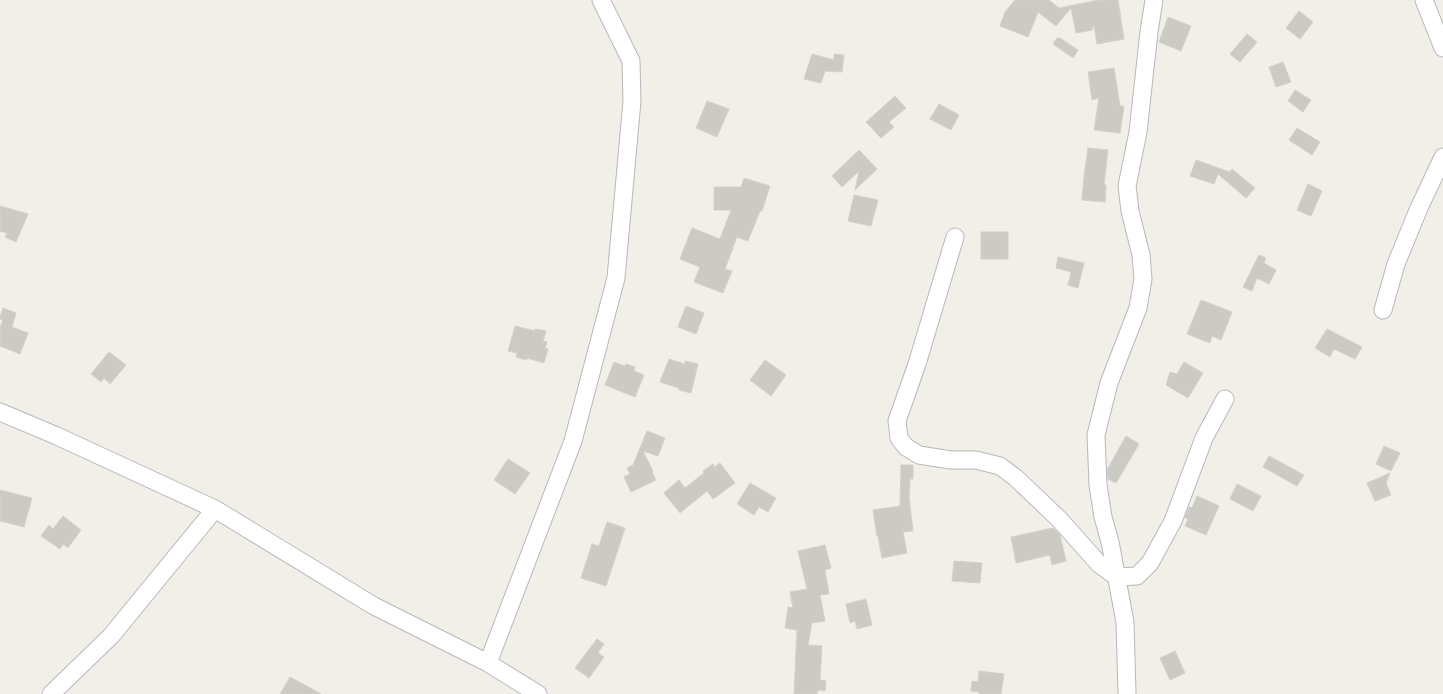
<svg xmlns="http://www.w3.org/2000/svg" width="1443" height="694" font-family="'DejaVu Sans',sans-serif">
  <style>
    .building { fill: #cccac5; stroke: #d6d1c6 }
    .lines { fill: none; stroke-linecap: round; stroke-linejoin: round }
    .minor-casing { stroke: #b5b8bc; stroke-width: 19 }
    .minor { stroke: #fff; stroke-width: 17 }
  </style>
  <rect width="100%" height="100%" fill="#f1efe8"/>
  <path class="building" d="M1015 0H1049L1059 8 1099 0H1118L1124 39 1097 44 1094 25 1092 30 1076 33 1071 8 1056 26 1038 12 1028 37 1000 26 1005 12Z
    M1299 11 1313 22 1300 39 1286 28Z
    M1168 17 1191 26 1181 51 1159 42Z
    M1247 34 1257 42 1240 62 1230 54Z
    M1057 38H1060L1078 50 1073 58 1053 44Z
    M812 54 834 60V54L844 55 842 72 825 71 821 83 804 79Z
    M1283 62 1291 82 1276 87 1269 67Z
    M1114 68 1120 106H1124L1120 133 1094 130 1099 98 1092 100 1088 72Z
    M1295 90 1311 100 1303 112 1288 101Z
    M895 96 906 108 889 122 894 127 881 138 866 122Z
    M707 101 729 109 717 137 696 128Z
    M939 104 959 115 951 130 930 119Z
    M1297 128 1320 142 1312 155 1289 140Z
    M1088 148 1108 150 1104 185H1106L1105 202 1082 200 1084 176Z
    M859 150 877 169 855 190 859 171 842 187 832 176Z
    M1196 160 1230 172 1232 169 1255 188 1246 198 1218 174 1214 184 1190 176Z
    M744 178 770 186 762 211H760L748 241 737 237 725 269 732 271 723 293 694 282 700 267 680 259 692 228 720 239 731 210H714V187H741Z
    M1308 184 1322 191 1311 216 1297 210Z
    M854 195 878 200 871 226 848 221Z
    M0 206 28 214 16 242 5 237 7 233 0 231Z
    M981 232H1008V259H981Z
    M1259 255 1266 258 1264 263 1276 270 1269 284 1257 278 1252 291 1243 287Z
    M1058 257 1084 263 1078 288 1068 285 1071 272 1056 268Z
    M1201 300 1232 312 1221 340 1212 336 1210 343 1187 334Z
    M686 306 704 313 696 334 678 327Z
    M3 308 16 313 12 327 28 333 20 354 0 346V328L3 320 0 319V317Z
    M515 326 535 331V329L546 331 543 341 547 342 545 348 548 349 544 363 527 358 526 360 516 357 517 353 508 351Z
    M1327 329 1362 347 1355 359 1334 349 1330 357 1315 348Z
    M109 352 126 365 110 384 104 378 101 382 91 374Z
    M669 359 685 364V361L698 364 691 393 679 390V388L660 382Z
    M765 360 786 375 771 396 750 380Z
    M614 362 625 366 626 364 635 367 634 371 644 375 635 397 605 385Z
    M1184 362 1203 373 1188 398 1166 385 1170 372 1177 374Z
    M647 431 665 438 658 456 643 451 653 471 652 472 656 480 631 492 624 477 630 474 627 468 633 465Z
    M1126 436 1139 444 1116 483 1108 479 1107 470Z
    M1384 446 1400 453 1391 471 1376 464Z
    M1269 456 1304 475 1297 486 1263 467Z
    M508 459 530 473 515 494 494 480Z
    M720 463 735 483 713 499 707 491 680 513 664 493 679 480 685 488 704 473 703 471 713 464 715 467Z
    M901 465H913V479H910L909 497 913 531 903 532 907 553 882 558 878 536H877L873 510 900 506Z
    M1390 473 1386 483 1391 495 1375 501 1367 483Z
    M750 483 776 498 768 512 759 507 754 515 737 504Z
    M1237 484 1261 496 1253 511 1230 499Z
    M0 490 32 498 24 527 0 521Z
    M1197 496 1219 506 1206 535 1185 526 1188 519 1185 518 1189 507 1192 508Z
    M63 516 81 530 68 548 63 544 60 549 41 536 49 525 53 529Z
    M607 522 625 528 606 586 581 578 592 544 599 546Z
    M1053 528 1060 535 1066 561 1052 565 1050 555 1016 563 1011 537Z
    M825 545 831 568 825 570 829 594 820 595 825 621 812 623 808 645 822 646 820 680 826 681 825 691 818 690 817 694H794L797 630 785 628 788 607 793 608 790 592 807 589 798 551Z
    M954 561 982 563 980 583 952 581Z
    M866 599 872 625 857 629 855 621 850 623 846 604Z
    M597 639 604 644 598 653 604 657 589 678 575 668Z
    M1175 651 1185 673 1170 680 1160 658Z
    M979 671 1004 674 1001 694H979V692L971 691 972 681 978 682Z
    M290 677 321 694H280Z"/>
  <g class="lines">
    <defs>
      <path id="minor" d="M1424 0 1443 48
        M955 237 917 364 897 421 899 438 906 447 919 455 951 460H976L1000 466 1016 478 1060 520 1099 564 1117 577 1137 576 1150 563 1173 521 1204 438 1225 399
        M1383 310 1396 264 1419 208 1443 157
        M0 412 57 436 215 509 374 606 488 663 538 694
        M488 663 573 441 616 278 632 101 631 61 601 0
        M51 694 111 636 215 509
        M1127 694 1125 622 1110 542 1103 517 1098 485 1096 435 1109 383 1138 308 1143 279 1141 255 1130 211 1127 186 1138 132 1149 32 1154 0"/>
    </defs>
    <use href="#minor" class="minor-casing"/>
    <use href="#minor" class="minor"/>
  </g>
</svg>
